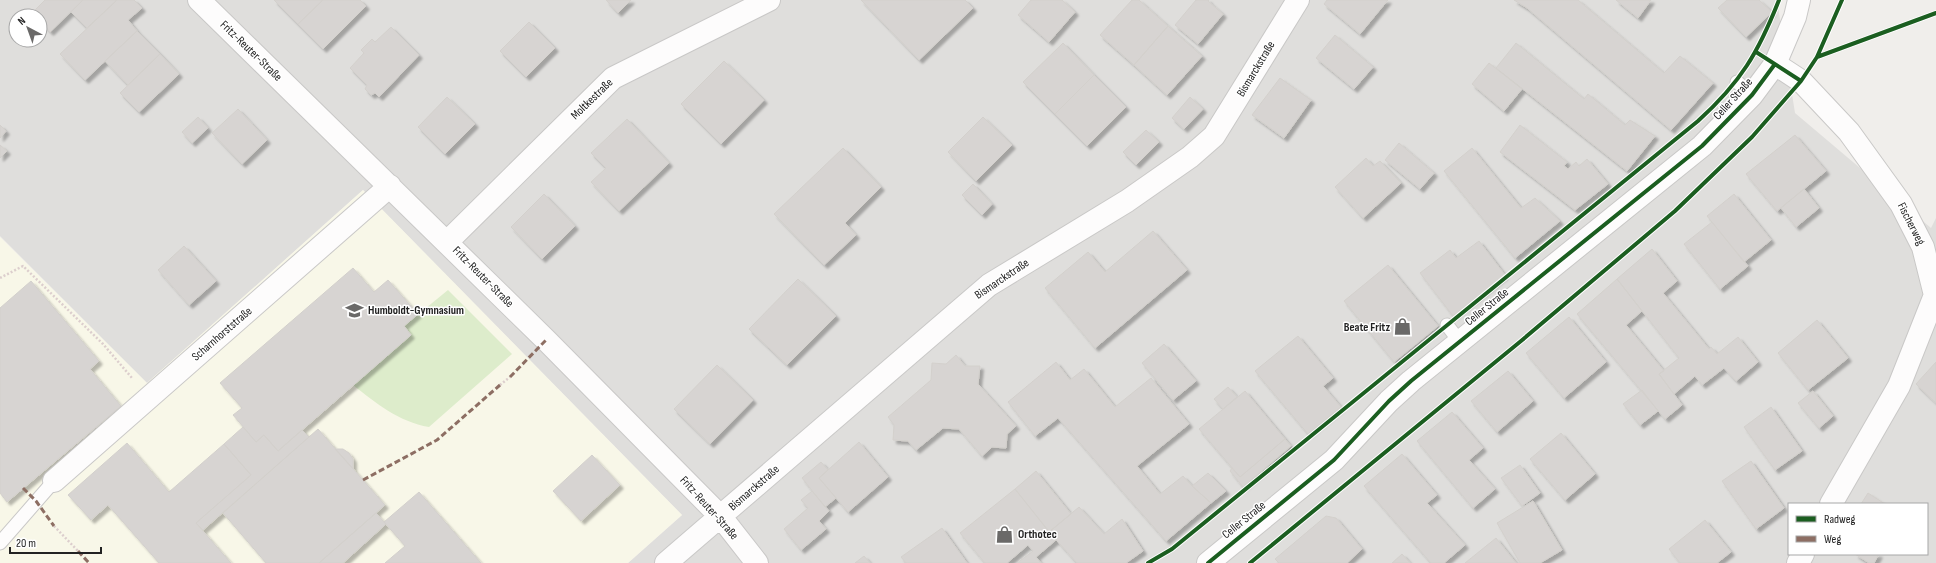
<svg xmlns="http://www.w3.org/2000/svg" width="1936" height="563" font-family="'Sofia Sans Condensed',sans-serif">
  <style>
    .residential { fill: #dfdedc; fill-rule: evenodd }
    .education { fill: #f8f7e8 }
    .grass { fill: #ddeccb }
    .building { fill: #d7d4d2; stroke: #d3d0cc; filter: url(#shadow) }
    .lines { fill: none; stroke-linecap: round; stroke-linejoin: round }
    .service-casing { stroke: #c9c8c7; stroke-width: 15 }
    .minor-casing { stroke: #c9c8c7; stroke-width: 24 }
    .tertiary-casing { stroke: #c9c8c7; stroke-width: 24 }
    .path { stroke: #dccecd; stroke-width: 2.5; stroke-dasharray: 2 2; stroke-linecap: butt }
    .service { stroke: #fdfcfc; stroke-width: 13 }
    .minor { stroke: #fdfcfc; stroke-width: 22 }
    .tertiary { stroke: #fdfcfc; stroke-width: 22 }
    .quiet { stroke: #8d6e63; stroke-width: 3; stroke-dasharray: 6 3; stroke-linecap: butt }
    .cycleway-casing { stroke: #fff; stroke-width: 6 }
    .cycleway { stroke: #1b5e20; stroke-width: 4 }
    .labels { text-anchor: middle; dominant-baseline: central; stroke-width: 3; stroke-linejoin: round; paint-order: stroke }
    .street-label { font-size: 12px; fill: #222; stroke: #fff }
    .poi-label { font-size: 12px; font-weight: bold; fill: #222; stroke: #fff; text-anchor: start }
  </style>
  <defs>
    <filter id="shadow"><feDropShadow dx="3.5" dy="3.5" stdDeviation="1" flood-color="#0004"/></filter>
  </defs>
  <rect width="100%" height="100%" fill="#f0eeeb"/>
  <path class="residential" d="M0 0H1777L1795 113 1931 228 1936 218V563H628L682 515 363 190 147 383 0 236ZM16 16H40V40H16ZM1789 504H1927V554H1789Z"/>
  <path class="education" d="M363 190 682 515 628 563H0V237L147 383Z"/>
  <path class="grass" d="M448 290 512 354 429 427C399 422 376 403 353 385L411 335 404 326Z"/>
  <path class="building" d="M45 0H83L50 32 40 21V16H35L32 13Z
    M83 0H117L87 28 71 12Z
    M117 0H134L142 8 128 20 137 31 85 80 60 54Z
    M274 0H323L298 24Z
    M323 0H360L366 6 323 49 298 24Z
    M606 0H631L618 13Z
    M861 0H965L973 8 919 60Z
    M1031 0H1062L1075 12 1049 42 1018 15Z
    M1132 0H1139L1168 26 1134 65 1100 35Z
    M1196 0H1209L1208 1 1223 14 1198 44 1175 25Z
    M1327 0H1388L1360 34 1324 4Z
    M1514 0H1578L1664 73 1680 56 1713 83 1671 130 1527 8Z
    M1616 0H1651L1638 18Z
    M1727 0H1759L1772 12 1746 37 1718 8Z
    M529 22 555 48 526 77 500 51Z
    M1168 26 1202 56 1167 95 1134 65Z
    M391 27 419 55 379 97 375 93 371 95 365 89 367 85 350 68 364 53 361 50 372 39 375 42Z
    M137 31 160 54 128 85 105 61Z
    M1335 35 1373 67 1354 89 1316 58Z
    M1063 43 1094 75 1055 114 1023 82Z
    M1516 43 1584 99 1588 94 1625 125 1630 120 1655 136 1627 171 1496 68Z
    M160 54 179 74 139 112 120 93Z
    M724 61 764 100 721 144 681 104Z
    M1489 63 1522 89 1504 111 1472 84Z
    M1094 75 1126 107 1087 146 1055 114Z
    M1280 78 1311 100 1284 138 1252 115Z
    M447 97 475 124 445 154 418 127Z
    M1190 97 1203 109 1184 129 1172 118Z
    M238 109 267 140 242 164 212 133Z
    M198 117 208 128 192 143 182 132Z
    M983 117 1012 145 976 181 948 152Z
    M627 119 669 163 619 211 591 182 606 168 591 153Z
    M0 125 6 131 0 138Z
    M1520 125 1567 162 1564 166 1568 169 1576 162 1579 166 1587 159 1608 184 1575 210 1500 152Z
    M1146 130 1159 142 1136 165 1123 152Z
    M1795 135 1826 171 1777 211 1746 174Z
    M1399 143 1434 173 1420 189 1385 160Z
    M0 145 7 151 0 158Z
    M843 148 881 187 845 223 856 235 824 265 774 214Z
    M1472 148 1521 208 1535 198 1560 221 1515 258 1444 171Z
    M1366 158 1373 166 1380 161 1401 183 1363 218 1335 187Z
    M973 184 992 204 982 215 962 195Z
    M1804 189 1819 208 1796 227 1781 208Z
    M544 194 575 226 542 259 511 227Z
    M1734 194 1771 240 1744 262 1707 216Z
    M1712 222 1748 266 1720 289 1684 244Z
    M1153 231 1187 270 1095 348 1045 288 1088 252 1105 272Z
    M1479 241 1505 275 1453 316 1420 273 1450 250 1456 258Z
    M184 246 216 281 189 305 158 270Z
    M1652 249 1677 281 1663 293 1709 349 1711 347 1717 354 1738 337 1758 362 1736 381 1724 368 1702 385 1695 376 1674 394 1659 374 1679 358 1617 279Z
    M1388 265 1438 326 1394 362 1344 301Z
    M353 268 374 292 388 280 418 314 404 326 411 335 278 451 264 435 256 442 233 415 242 408 220 383Z
    M798 279 836 316 787 365 749 329Z
    M1617 279 1642 311 1626 325 1664 371 1659 374 1682 405 1665 419 1577 314Z
    M31 281 99 361 90 369 121 406 7 502 0 493V308Z
    M1569 317 1606 362 1564 398 1526 353Z
    M1817 320 1848 358 1808 390 1778 353Z
    M1298 336 1333 378 1323 386 1341 407 1308 434 1255 371Z
    M1164 344 1196 381 1173 400 1142 363Z
    M956 355 965 366H980L978 384 1016 426 1007 434 1006 448 992 447 982 456 959 429 943 428 916 450 908 441 893 440 894 425 888 417 931 380 932 363 946 364Z
    M1056 362 1070 380 1084 369 1115 407 1151 378 1189 424 1137 466 1160 494 1183 476 1192 486 1211 503 1166 541 1058 418 1035 436 1008 402Z
    M1936 362V403L1916 384Z
    M717 365 753 400 710 444 674 409Z
    M1508 371 1533 401 1497 432 1471 401Z
    M1228 387 1237 397 1223 409 1214 399Z
    M1642 390 1658 411 1640 425 1623 404Z
    M1245 391 1285 439 1240 477 1199 429Z
    M1813 391 1833 416 1819 428 1798 403Z
    M1771 407 1802 451 1775 470 1744 427Z
    M1452 412 1483 448 1469 460 1495 489 1473 508 1417 441Z
    M243 427 256 442 264 435 278 451 302 430 309 437 203 530 196 523 251 475 224 444Z
    M318 429 385 505 319 563H266L223 513Z
    M1561 433 1595 474 1565 500 1530 459Z
    M1285 439 1291 446 1243 487 1230 471 1232 468 1240 477Z
    M859 442 888 477 848 512 819 478Z
    M127 443 169 492 224 444 251 475 196 523 231 563H159L108 505 91 520 68 495Z
    M335 449H343L349 453 353 459V469Z
    M1402 454 1437 495 1427 503 1465 545 1444 563H1431L1364 486Z
    M592 455 620 485 581 521 553 491Z
    M1751 461 1784 508 1756 529 1722 481Z
    M821 462 828 470 819 478 836 498 825 507 802 478Z
    M1520 465 1540 493 1522 506 1501 478Z
    M1036 471 1071 514 1049 532 1015 489Z
    M1208 473 1226 491 1211 503 1192 486Z
    M1015 489 1056 540 1036 557 1041 563H1017L1033 551 1028 545 1007 563H985L960 533Z
    M812 491 829 511 819 521 826 529 801 550 784 529 808 508 801 500Z
    M419 492 481 563H385L405 546 384 522Z
    M1868 493 1885 504H1861Z
    M1533 501 1562 550 1540 563H1520L1497 523Z
    M1079 507 1104 534 1122 519 1143 551 1126 563H1077L1049 532Z
    M376 513 386 524 343 563H319Z
    M1326 516 1336 518 1362 549 1347 563H1279L1275 559Z
    M1705 520 1731 552 1717 563H1680L1669 549Z
    M942 528 967 563H906L901 557Z
    M1496 538 1516 563H1465Z
    M1402 554 1410 563H1392Z
    M1855 554H1879L1874 563H1869Z
    M864 556 870 563H855Z"/>
  <g class="lines">
    <defs>
      <path id="service" d="M1737 82 1752 95
        M1447 325 1460 342
        M0 543 54 481"/>
      <path id="minor" d="M199 0 546 340 721 517 757 563
        M1775 64 1801 81 1849 132 1901 204 1923 247 1935 295 1899 386 1831 504
        M447 242 613 78 769 0
        M54 481 390 186
        M666 563 989 285 1127 201 1190 157 1214 136 1298 0
        M1798 563 1803 554"/>
      <path id="tertiary" d="M1208 563 1334 460 1389 401 1411 381 1702 146 1752 95 1775 64 1795 17 1799 0"/>
    </defs>
    <use href="#service" class="service-casing"/>
    <use href="#minor" class="minor-casing"/>
    <use href="#tertiary" class="tertiary-casing"/>
    <path class="path" d="M0 278 23 266 103 344 132 378
      M500 385 510 377
      M54 526 78 551"/>
    <use href="#service" class="service"/>
    <use href="#minor" class="minor"/>
    <use href="#tertiary" class="tertiary"/>
    <path class="quiet" d="M510 377 546 340
      M363 480 437 440 500 385
      M23 488 36 501 54 526
      M78 551 89 563"/>
    <defs>
      <path id="cycleway" d="M1756 52 1801 81
        M1817 57 1936 13
        M1148 563 1172 549 1698 121C1741 82 1758 53 1779 0
        M1208 563 1334 460 1389 401 1411 381 1702 146 1752 95 1775 64
        M1250 563 1521 341 1675 211 1752 137 1801 81 1817 57 1842 0"/>
    </defs>
    <use href="#cycleway" class="cycleway-casing"/>
    <use href="#cycleway" class="cycleway"/>
  </g>
  <defs>
    <symbol id="school-bare" viewBox="-9 -9 18 18"><path d="M0-5L7-2L0 1L-7-2ZM-4 1L0 2.5L4 1V4Q0 6-4 4Z" fill="#6a6968" stroke="#fff" stroke-width="2.5" paint-order="stroke"/></symbol>
    <symbol id="shop-bare" viewBox="-9 -9 18 18"><path d="M-5-2.5h2.3a2.7 3.5 0 0 1 5.4 0H5L5.5 6h-11ZM-1.5-2.5h3a1.5 2.3 0 0 0-3 0Z" fill="#6a6968" stroke="#fff" stroke-width="2.5" paint-order="stroke"/></symbol>
  </defs>
  <g fill-rule="evenodd">
    <use href="#school-bare" x="342" y="298" width="25" height="25"/>
    <use href="#shop-bare" x="1390" y="314" width="25" height="25"/>
    <use href="#shop-bare" x="992" y="522" width="25" height="25"/>
  </g>
  <g class="labels">
    <g class="street-label">
      <text transform="translate(251 51) rotate(44)">Fritz-Reuter-Straße</text>
      <text transform="translate(1256 69) rotate(-59)">Bismarckstraße</text>
      <text transform="translate(592 99) rotate(-44)">Moltkestraße</text>
      <text transform="translate(1733 99) rotate(-48)">Celler Straße</text>
      <text transform="translate(1911 224) rotate(63)">Fischerweg</text>
      <text transform="translate(483 277) rotate(45)">Fritz-Reuter-Straße</text>
      <text transform="translate(1002 279) rotate(-34)">Bismarckstraße</text>
      <text transform="translate(1487 307) rotate(-39)">Celler Straße</text>
      <text transform="translate(222 334) rotate(-41)">Scharnhorststraße</text>
      <text transform="translate(754 488) rotate(-41)">Bismarckstraße</text>
      <text transform="translate(709 508) rotate(48)">Fritz-Reuter-Straße</text>
      <text transform="translate(1244 520) rotate(-39)">Celler Straße</text>
    </g>
    <g class="poi-label">
      <text x="368" y="310">Humboldt-Gymnasium</text>
      <text x="1390" y="327" text-anchor="end">Beate Fritz</text>
      <text x="1018" y="534">Orthotec</text>
    </g>
  </g>
  <rect x="1788" y="503" width="140" height="52" fill="#ffffff" stroke="#a7a7a7"/>
  <rect x="1796" y="516" width="20" height="6" fill="#1b5e20" stroke="#a7a7a7"/>
  <text x="1824" y="523" font-size="12" fill="#222222">Radweg</text>
  <rect x="1796" y="536" width="20" height="6" fill="#8d6e63" stroke="#a7a7a7"/>
  <text x="1824" y="543" font-size="12" fill="#222222">Weg</text>
  <g transform="translate(28 28) rotate(319)"><circle r="19" fill="#ffffff" stroke="#a7a7a7"/>
  <path d="M0-3L7 15L0 10L-7 15Z" fill="#6a6968"/>
  <text y="-6" font-size="11" font-weight="bold" text-anchor="middle" fill="#222222">N</text>
  </g>
  <path d="M10 547v6h91v-6" fill="none" stroke="#222222" stroke-width="2"/>
  <text x="16" y="547" font-size="12" fill="#222222" stroke="#ffffff" stroke-width="3" paint-order="stroke">20 m</text>
</svg>
